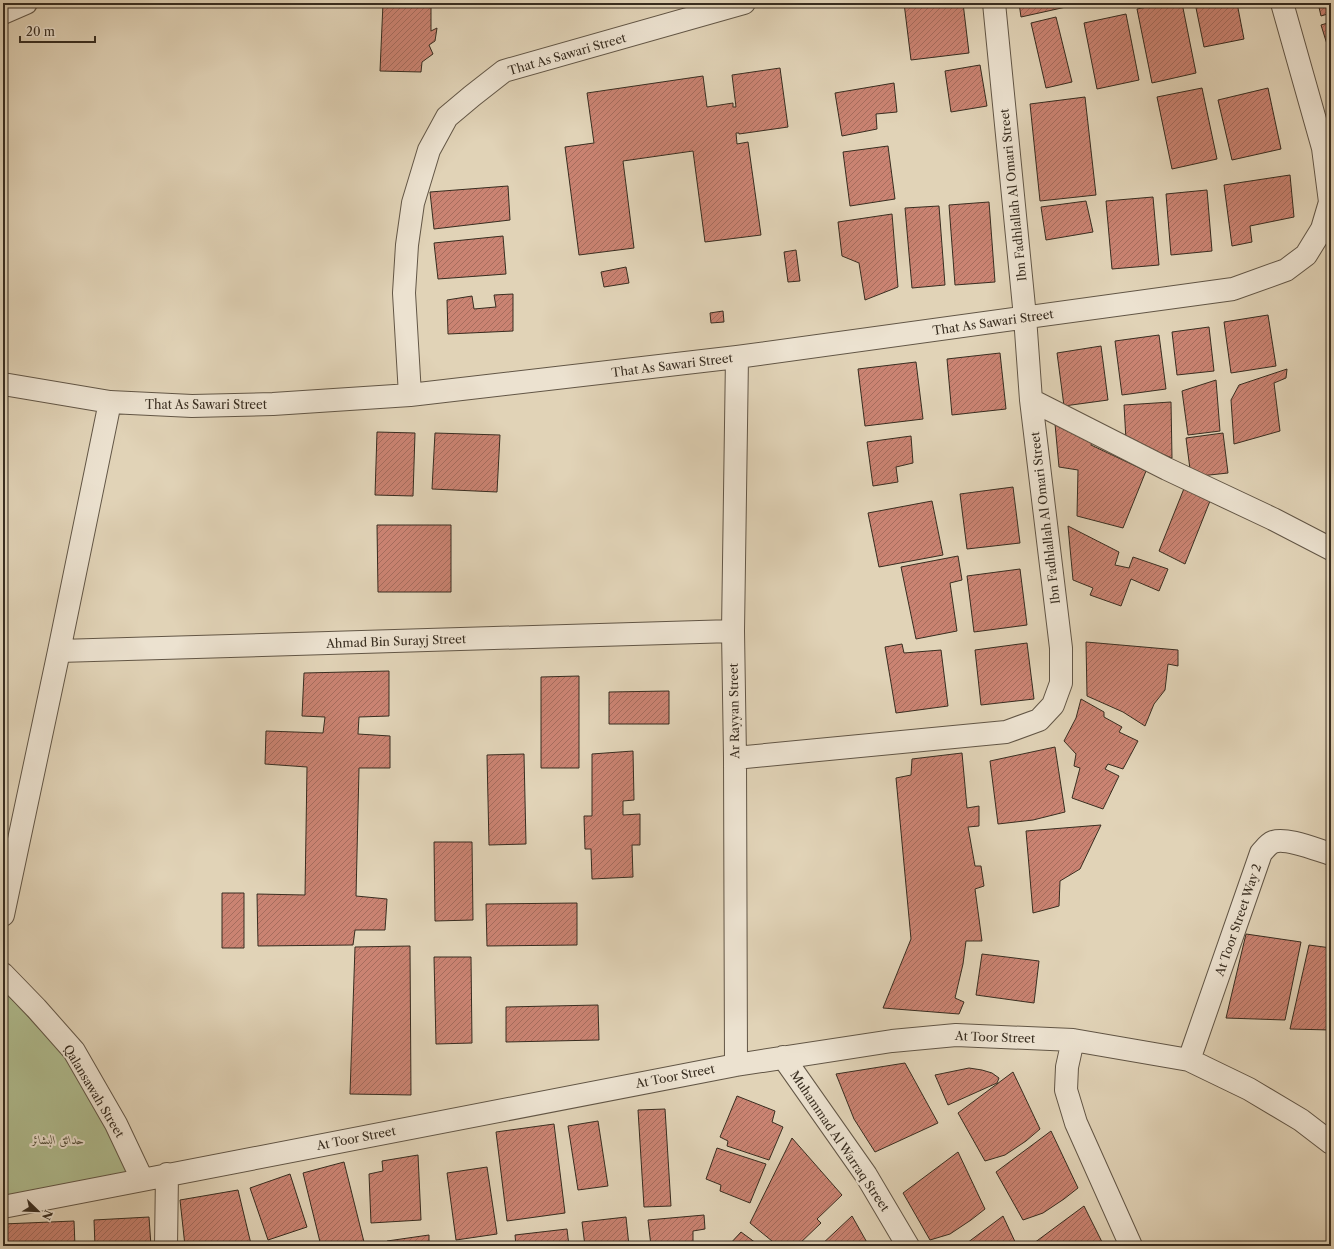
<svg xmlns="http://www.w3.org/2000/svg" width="1334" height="1249" font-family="'Libre Caslon Text',Amiri,serif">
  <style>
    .park { fill: #b0bd90; stroke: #747558 }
    .building { fill: url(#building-hatch); stroke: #382d20 }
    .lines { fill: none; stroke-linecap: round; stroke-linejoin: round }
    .street-casing { stroke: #625646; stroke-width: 24 }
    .street { stroke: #ece2d0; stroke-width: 22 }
    .labels { text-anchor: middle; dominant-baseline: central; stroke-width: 4; stroke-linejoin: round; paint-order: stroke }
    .street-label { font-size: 12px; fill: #382d20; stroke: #ece2d0 }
    .park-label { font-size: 12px; font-style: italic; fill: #504a36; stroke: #ece2d0 }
  </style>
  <defs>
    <pattern id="building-hatch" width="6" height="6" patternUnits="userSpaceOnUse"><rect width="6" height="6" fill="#ca8372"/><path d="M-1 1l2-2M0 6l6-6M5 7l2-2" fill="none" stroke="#a56c5d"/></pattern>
  </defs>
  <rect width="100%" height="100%" fill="#e1d3b7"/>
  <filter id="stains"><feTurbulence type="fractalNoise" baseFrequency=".005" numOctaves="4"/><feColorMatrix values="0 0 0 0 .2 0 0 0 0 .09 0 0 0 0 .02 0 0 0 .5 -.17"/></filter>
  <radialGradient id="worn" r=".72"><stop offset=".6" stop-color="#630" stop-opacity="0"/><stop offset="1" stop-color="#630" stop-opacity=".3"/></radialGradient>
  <path class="park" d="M3 990 70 1062 149 1175 3 1207Z"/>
  <path class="building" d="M383 3H431V31L437 28 435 41 429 45 433 54 422 62 421 72 380 71Z
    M904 3H963L969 53 911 60Z
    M1019 3H1084L1021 17Z
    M1167 3H1182L1196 73 1152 83 1137 9Z
    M1195 3H1237L1244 39 1204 47Z
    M1318 3H1331V13L1321 16Z
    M1126 14 1139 80 1097 89 1084 23Z
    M1056 17 1072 82 1046 88 1031 23Z
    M1331 22V57L1321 25Z
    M980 65 987 106 951 112 945 71Z
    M780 68 788 127 739 134V133H736L737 144 748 142 761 235 705 242 693 151 623 161 634 248 579 255 565 147 594 143 587 93 703 76 707 107 733 103V107H736L732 75Z
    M894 83 897 112 876 114 877 129 842 136 835 93Z
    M1202 88 1217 159 1172 169 1157 97Z
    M1268 88 1281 149 1232 160 1218 100Z
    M1085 97 1096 195 1040 201 1030 104Z
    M888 146 895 199 850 206 843 152Z
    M1290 175 1294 217 1250 226 1252 242 1232 246 1224 185Z
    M508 186 510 220 434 229 430 192Z
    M1207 190 1212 251 1171 255 1166 194Z
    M1153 197 1159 265 1112 269 1106 201Z
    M1086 201 1093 232 1046 240 1041 207Z
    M989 202 995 282 955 285 949 205Z
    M939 206 945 285 912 288 905 208Z
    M892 214 898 287 865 300 859 263 842 256 838 222Z
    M503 236 506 274 438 279 434 243Z
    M796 250 800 281 788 282 784 252Z
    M626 267 629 283 604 287 601 272Z
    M513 294V331L448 334 447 300 472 296 474 309 496 307 494 295Z
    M723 311 724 322 711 323 710 313Z
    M1268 315 1276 366 1231 373 1224 322Z
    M1209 327 1214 371 1177 375 1172 332Z
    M1159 335 1166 389 1122 395 1115 341Z
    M1101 346 1108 400 1064 406 1057 353Z
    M1000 353 1006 409 952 415 947 359Z
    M916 362 923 419 865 426 858 369Z
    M1287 369 1286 378 1274 383 1280 431 1234 444 1231 400 1239 385Z
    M1216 380 1220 431 1188 435 1182 391Z
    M1171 402 1172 458 1126 440 1124 405Z
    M1055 424 1094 436 1091 445 1146 471 1123 528 1077 516 1078 470 1059 467Z
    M377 432 415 433 413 496 375 495Z
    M435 433 500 435 497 492 432 489Z
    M1223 433 1228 473 1191 477 1186 438Z
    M911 436 913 463 896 467 898 482 873 486 867 442Z
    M1185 486 1212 496 1185 564 1159 551Z
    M1013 487 1020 543 967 549 960 494Z
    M932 501 943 555 879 567 868 513Z
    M377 525H451V592H378Z
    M1068 526 1119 552 1115 565 1129 568 1133 557 1168 569 1159 591 1131 579 1121 606 1090 595 1093 588 1073 580Z
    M958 556 962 580 950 583 957 631 916 639 901 567Z
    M1020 569 1027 625 974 632 967 576Z
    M1086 642 1178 650V666L1168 664 1165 690 1154 704 1145 726 1123 712 1087 696Z
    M1027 643 1034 699 981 705 975 650Z
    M902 644 904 653 941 650 948 706 896 713 885 647Z
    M389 671V716L359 717 358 734 390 736V768H359L356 896 387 899 385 930H355L353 945 258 946 257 894 305 895 307 767 265 764 266 731 323 733 325 717 302 716 304 673Z
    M579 676V768H541V677Z
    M669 691V724H609V692Z
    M1081 699 1104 712V717L1122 727 1119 732 1138 741 1123 769 1108 764 1105 769 1119 776 1103 809 1072 798 1080 768 1074 766 1076 754 1064 741 1076 718Z
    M1055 747 1065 812 1033 820 998 824 990 761Z
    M633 751 634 800 623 801V815L640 814V845H632L633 877 592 879 591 849H585L584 816H592V754Z
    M962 753 967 808 979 806V826L968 827 975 866H981L984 886 975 889 982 941H966L963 964 955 998 964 1002 959 1014 883 1008 911 939 896 778 911 775 912 759Z
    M524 754 526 844 489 845 487 755Z
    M1101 825 1080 869 1060 881 1059 906 1033 913 1026 831Z
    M434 842H472L473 920 435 921Z
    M222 893H244V948H222Z
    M577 903V945L487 946 486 904Z
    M1246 934 1301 942 1285 1020 1226 1018Z
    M1309 945 1331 948V1030L1290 1029Z
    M410 946 411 1095 350 1094 355 947Z
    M982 954 1039 961 1034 1003 976 995Z
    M434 957H471L472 1043 436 1044Z
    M598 1005 599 1040 506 1042V1007Z
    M905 1063 938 1123 875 1152 854 1119 836 1074Z
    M969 1068 982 1070 992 1073 999 1078 997 1083 948 1105 935 1075Z
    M1013 1072 1040 1129 1026 1141 1005 1155 985 1161 958 1113Z
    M737 1096 775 1111 772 1122 783 1127 769 1160 727 1146 728 1141 720 1137Z
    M665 1109 671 1206 644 1207 638 1110Z
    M598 1121 608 1186 578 1190 568 1126Z
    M554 1124 565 1213 507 1221 496 1132Z
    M1051 1131 1078 1188 1064 1199 1043 1213 1023 1220 996 1172Z
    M792 1138 842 1195 817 1219 821 1223 797 1246H778L750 1223Z
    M717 1148 766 1164 750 1203 720 1191 721 1185 706 1179Z
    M958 1152 985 1209 971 1220 950 1234 930 1240 903 1193Z
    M418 1155 421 1220 371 1223 369 1174 383 1171 382 1161Z
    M344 1162 365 1246H321L303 1173Z
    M487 1167 497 1234 456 1240 447 1173Z
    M290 1174 307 1227 268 1240 250 1188Z
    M238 1190 251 1244 242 1246H185L180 1200Z
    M1084 1206 1104 1246H1030Z
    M704 1215 705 1229 693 1231V1246H651L648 1220Z
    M852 1216 869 1246H820Z
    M1003 1216 1017 1246H963Z
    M149 1217 151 1246H95L94 1220Z
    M626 1217 629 1246H585L582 1222Z
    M74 1221 75 1246H3V1224Z
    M567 1229 569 1246H516L515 1235Z
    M741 1232 760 1246H728Z
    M429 1235V1246H387V1241Z"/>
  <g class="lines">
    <defs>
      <path id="street" d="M3 13 26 3
        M3 384 110 402 192 406 273 404 410 395 737 357 1233 289 1286 270 1306 255 1322 229 1330 202 1323 148 1282 3
        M410 395 404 293 407 245 413 203 429 150 447 117 472 96 504 71 744 3
        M1031 400 1167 469 1273 519 1331 549
        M59 651 733 631
        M735 758 1006 732 1039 720 1053 705 1061 683V648L1031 400 1025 317 994 3
        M3 915 59 651 110 402
        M3 974 36 1008 74 1051 116 1124 142 1179
        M1073 1040 1067 1067 1066 1090 1076 1123 1131 1246
        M783 1057 866 1175 908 1246
        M1189 1060 1261 853C1265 849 1268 844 1273 842 1286 837 1317 850 1331 854
        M736 1065 735 758 733 631 737 357
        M3 1207 736 1065 892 1041 956 1035 1073 1040 1189 1060 1249 1089 1301 1120 1331 1143
        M166 1246 167 1174"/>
    </defs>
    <use href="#street" class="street-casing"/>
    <use href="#street" class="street"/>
  </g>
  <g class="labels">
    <g class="street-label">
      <text transform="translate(567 54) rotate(-16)">That As Sawari Street</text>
      <text transform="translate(1013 195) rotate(-96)">Ibn Fadhlallah Al Omari Street</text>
      <text transform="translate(993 322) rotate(-8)">That As Sawari Street</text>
      <text transform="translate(672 365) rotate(-7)">That As Sawari Street</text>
      <text x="206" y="404">That As Sawari Street</text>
      <text transform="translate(1045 518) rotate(-97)">Ibn Fadhlallah Al Omari Street</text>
      <text transform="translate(396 641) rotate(-2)">Ahmad Bin Surayj Street</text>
      <text transform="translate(734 711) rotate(-91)">Ar Rayyan Street</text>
      <text transform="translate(1238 920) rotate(-71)">At Toor Street Way 2</text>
      <text transform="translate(995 1037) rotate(2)">At Toor Street</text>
      <text transform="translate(675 1076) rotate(-11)">At Toor Street</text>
      <text transform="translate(94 1091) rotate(59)">Qalansawah Street</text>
      <text transform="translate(356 1138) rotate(-11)">At Toor Street</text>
      <text transform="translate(840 1141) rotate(56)">Muhammad Al Warraq Street</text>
    </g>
    <g class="park-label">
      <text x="58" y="1139">حدائق البشائر</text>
    </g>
  </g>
  <rect width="1334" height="1249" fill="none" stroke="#e1d3b7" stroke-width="16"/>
  <rect x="4" y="4" width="1326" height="1241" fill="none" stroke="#382d20" stroke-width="2"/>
  <rect x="8" y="8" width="1318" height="1233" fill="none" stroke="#382d20"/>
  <g transform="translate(38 1211) rotate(113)" stroke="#ece2d0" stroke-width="3" paint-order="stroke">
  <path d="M0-3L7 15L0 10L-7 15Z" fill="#382d20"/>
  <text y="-6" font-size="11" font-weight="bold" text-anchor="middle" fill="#382d20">N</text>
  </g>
  <path d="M20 36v6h75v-6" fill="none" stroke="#382d20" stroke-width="2"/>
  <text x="26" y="36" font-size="12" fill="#382d20" stroke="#ece2d0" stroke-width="3" paint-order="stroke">20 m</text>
  <rect width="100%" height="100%" filter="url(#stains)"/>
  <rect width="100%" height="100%" fill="url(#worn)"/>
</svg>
